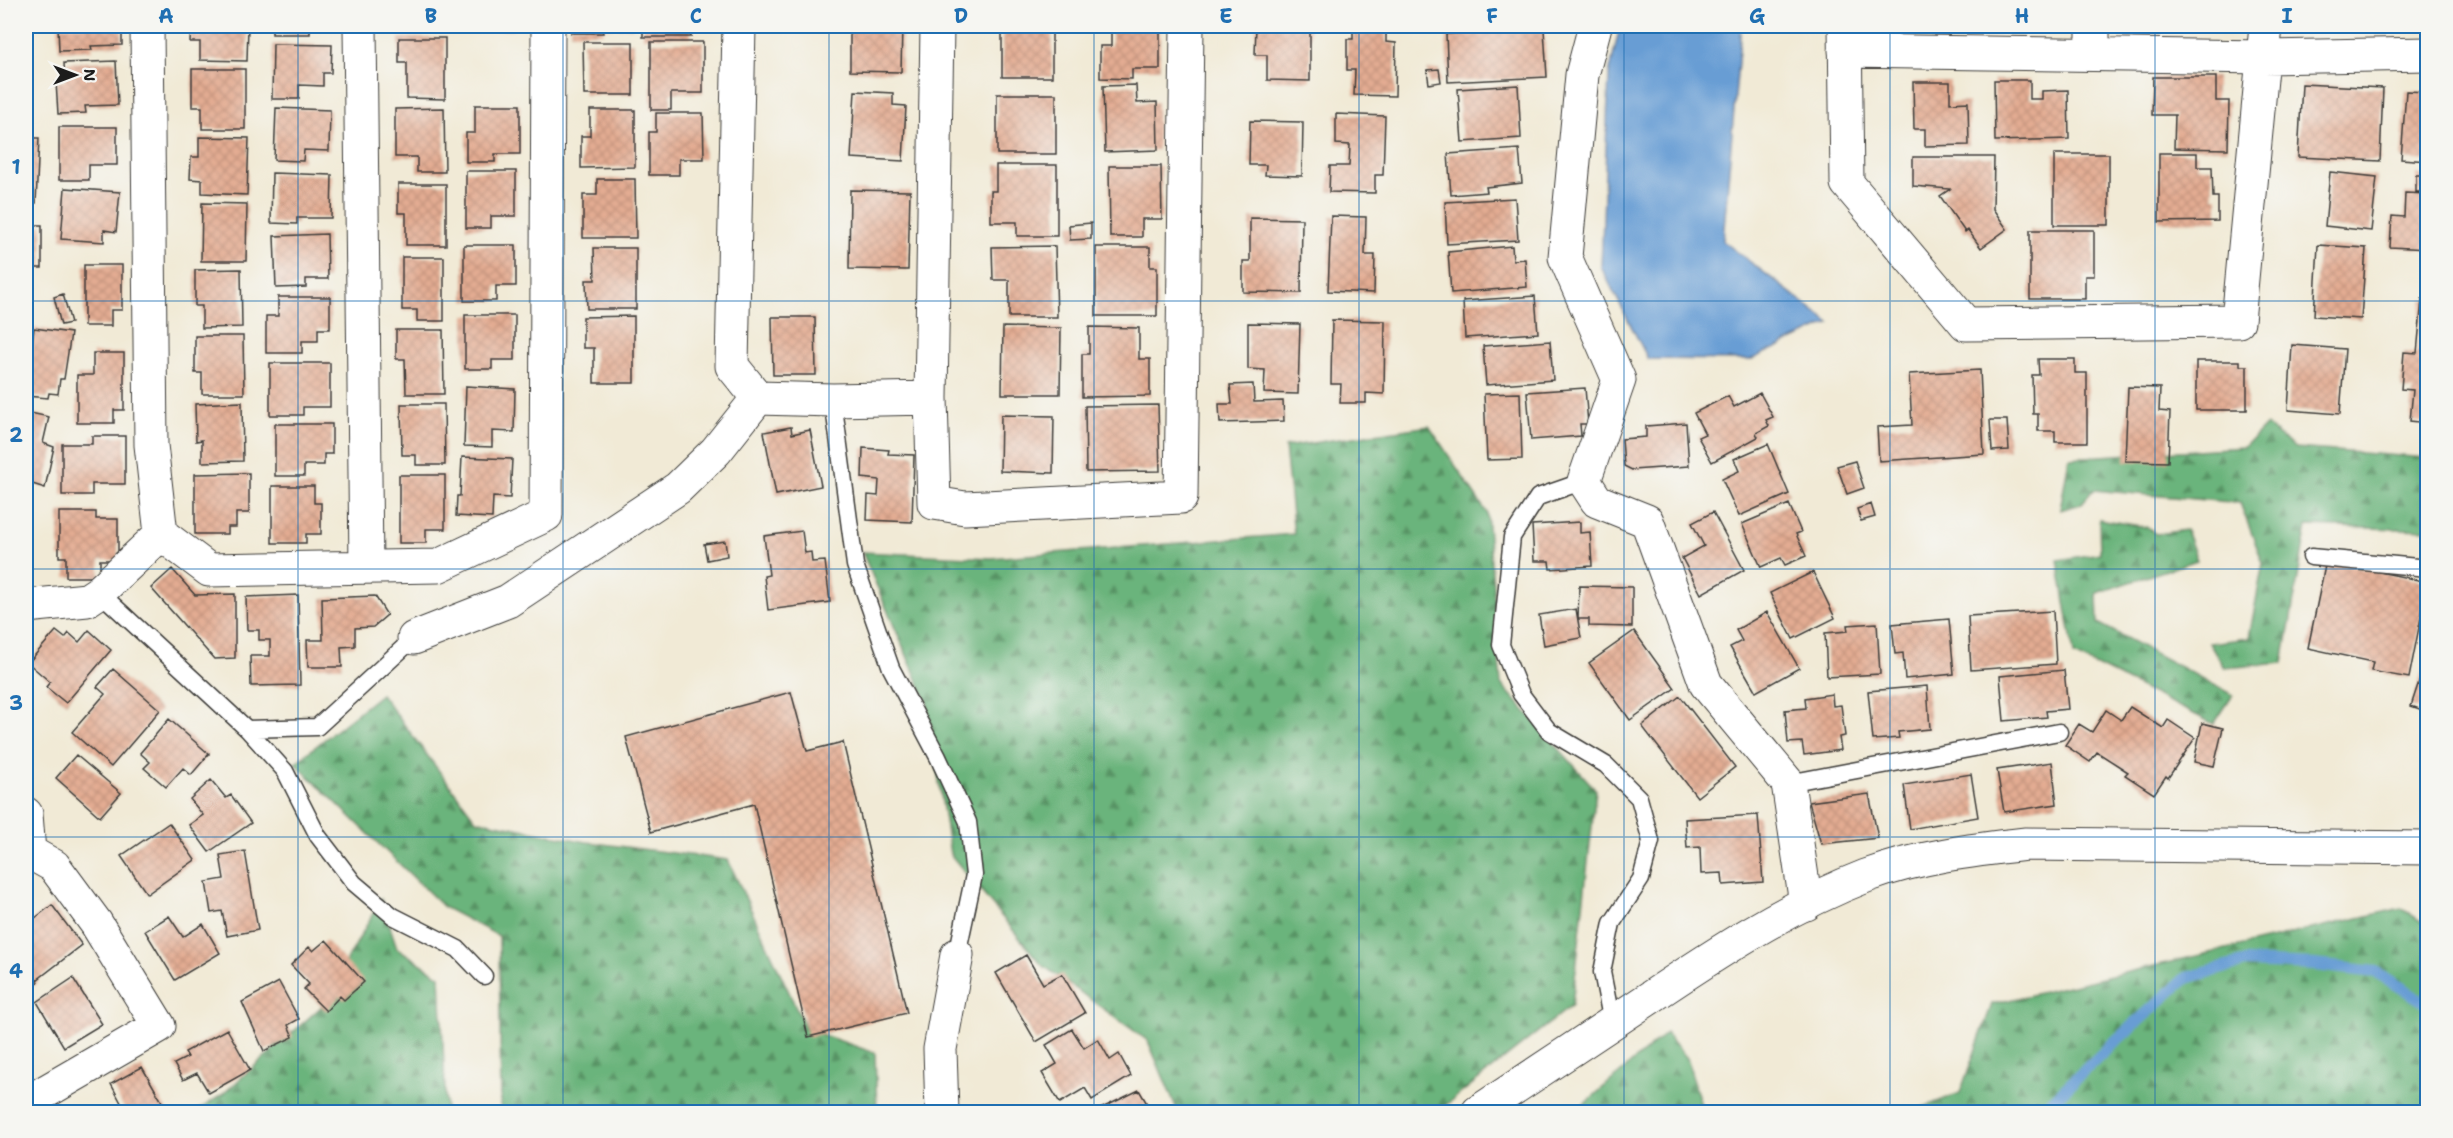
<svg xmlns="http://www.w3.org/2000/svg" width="2453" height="1138" font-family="'Shantell Sans',sans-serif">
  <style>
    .forest { fill: url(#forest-firs); stroke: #44684c; stroke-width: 1.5 }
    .water { fill: #689dd4; stroke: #425c78; stroke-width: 1.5 }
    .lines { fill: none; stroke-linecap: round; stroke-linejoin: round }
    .stream { stroke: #689dd4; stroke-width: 12 }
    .building { fill: url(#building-cross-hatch) }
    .service-casing { stroke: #3c3b38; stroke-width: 19 }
    .minor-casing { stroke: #3c3b38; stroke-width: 35 }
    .tertiary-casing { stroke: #3c3b38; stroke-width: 35 }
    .service { stroke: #fff; stroke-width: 16 }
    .minor { stroke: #fff; stroke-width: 33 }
    .tertiary { stroke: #fff; stroke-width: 33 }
    .grid { fill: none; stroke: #1f6fb2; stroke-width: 1.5; stroke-opacity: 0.55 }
    .neatline { fill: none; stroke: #1f6fb2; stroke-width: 2 }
    .grid-label { font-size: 20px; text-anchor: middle; font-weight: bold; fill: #1f6fb2 }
  </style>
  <defs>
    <pattern id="forest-firs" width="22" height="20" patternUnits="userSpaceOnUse" patternTransform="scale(1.5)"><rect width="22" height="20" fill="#6bb47b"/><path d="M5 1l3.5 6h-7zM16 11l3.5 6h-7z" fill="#579264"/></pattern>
    <pattern id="building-cross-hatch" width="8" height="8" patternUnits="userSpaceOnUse" patternTransform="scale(1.5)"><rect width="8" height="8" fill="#e3ac92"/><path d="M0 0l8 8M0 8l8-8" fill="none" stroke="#c2937d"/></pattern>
  </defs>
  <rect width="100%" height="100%" fill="#f6f6f2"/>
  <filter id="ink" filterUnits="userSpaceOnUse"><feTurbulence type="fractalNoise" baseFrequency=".0167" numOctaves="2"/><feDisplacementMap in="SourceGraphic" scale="12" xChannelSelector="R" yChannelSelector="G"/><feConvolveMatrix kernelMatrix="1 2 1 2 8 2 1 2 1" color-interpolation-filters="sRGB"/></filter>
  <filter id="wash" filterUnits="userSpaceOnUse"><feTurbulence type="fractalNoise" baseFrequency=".008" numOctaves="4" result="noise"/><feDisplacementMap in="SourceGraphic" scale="24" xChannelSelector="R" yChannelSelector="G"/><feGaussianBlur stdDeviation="1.35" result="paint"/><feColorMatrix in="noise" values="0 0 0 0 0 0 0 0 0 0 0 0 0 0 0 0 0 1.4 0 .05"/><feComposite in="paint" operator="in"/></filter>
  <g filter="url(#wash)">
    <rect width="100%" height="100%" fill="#f1ead6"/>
    <path class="forest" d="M2266 425 2295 448 2427 458V530L2307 526 2283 663 2224 668 2209 643 2249 638 2263 563 2240 503 2093 490 2081 504 2060 510 2069 458 2244 447Z
      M1429 426 1487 513 1501 684 1596 790 1572 1005 1437 1112H1178L1148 1041 1041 964 950 854 927 702 862 552 991 558 1294 534 1285 447Z
      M2099 519 2146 527 2156 534 2186 530 2197 560 2097 593 2098 623 2233 695 2214 724 2074 655 2058 560 2100 553Z
      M381 694 476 820 587 842 728 860 806 1029 875 1053 877 1112H501L499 936 445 908 295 763Z
      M381 899 397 948 440 976 446 1112H195L222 1095 321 1007Z
      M2401 908 2427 925V1112H1911L1960 1093 1992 1004Z
      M1666 1033 1687 1058 1703 1112H1575Z"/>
    <path class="water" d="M1620 26H1741L1723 241 1830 323 1750 360 1648 359 1601 267 1609 74Z"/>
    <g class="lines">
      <path class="stream" d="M2041 1112 2109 1047 2186 978 2246 962 2315 965 2376 972 2428 1004"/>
    </g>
    <g id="blocks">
      <path class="building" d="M58 26H122V45L91 46 92 50 59 51Z
        M191 26H248L247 61 200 60V42H190Z
        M272 26H310V34H272Z
        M399 26H445V29L399 30Z
        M471 26H513V30H471Z
        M571 26H632V28H603V33H571Z
        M643 26H691V37H643Z
        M850 26H902L901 72 850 71Z
        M1002 26H1052V77H1002Z
        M1111 26H1160V69H1132V79L1100 78V46H1111Z
        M1256 26H1310V81L1267 80V55H1255Z
        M1353 26H1386V42L1396 43 1395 96 1354 95 1355 70H1347V39H1353Z
        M1544 29 1547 77 1448 82 1446 34Z
        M399 38H445V99L407 98V63H399Z
        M583 42H633V95H584Z
        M651 42H703V93H671V110H651Z
        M273 44 332 45 331 73H323V86L299 85V99H272Z
        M116 61 118 105 85 106 86 113 58 114 56 82 65 81 64 63Z
        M192 69H245V129H202V107H192Z
        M1439 69 1441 82 1429 84 1427 70Z
        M2153 77H2216V101H2229L2228 149 2174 148 2175 115H2152Z
        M1994 80H2030V99H2042V91L2068 90 2069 139 1995 141Z
        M1913 82H1950V103L1968 102 1969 145 1925 146V129H1914Z
        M2302 84 2383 88 2380 161 2298 157Z
        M1136 85 1137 103 1157 102 1158 150 1105 152 1103 86Z
        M1518 85 1521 138 1462 142 1458 89Z
        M855 91 893 93V105L906 106 903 161 851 158Z
        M2406 91 2428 92V161L2401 159Z
        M997 94H1056V154H997Z
        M475 105H520V154H495V162H466V133H475Z
        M276 108 330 110 329 151 304 150 303 161 274 160Z
        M444 108 445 172H417V157H395V109Z
        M590 110H635V167L581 168V136H590Z
        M656 113H703L704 159H679V175H649V132H656Z
        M1336 114 1385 116 1383 175H1375V193L1329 192 1330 166H1349L1350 145 1336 144Z
        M1250 121 1303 122 1302 176 1265 175 1266 165H1249Z
        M59 127H117V165H89V180H59Z
        M199 137 249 138 247 195 202 193V180L190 179 191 157H199Z
        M26 138H39L36 203H26Z
        M1519 149 1522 183 1486 187 1487 192 1451 195 1448 154Z
        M2159 153H2197V167H2212L2213 197H2218V221L2159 222Z
        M2054 154H2109V225H2054Z
        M1913 157H1994L1993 209 2007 229 1981 248 1968 230 1965 232 1940 196 1950 189 1913 186Z
        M996 165H1057V236H1017V222H991V191H996Z
        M1109 166H1161L1162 219H1142V237H1110Z
        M466 171H516V216H491V228H466Z
        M2330 172 2377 177 2371 231 2325 226Z
        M272 173 332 175 331 218H297V224L271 223Z
        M2416 175H2428V192H2416Z
        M597 179H635L636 238H583V195H597Z
        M398 184H446V245H406V213H398Z
        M65 188 120 192 116 232 104 230V242L61 239Z
        M850 190 910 191 908 270 849 269Z
        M2405 193 2428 194V249L2390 247 2392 216 2404 217Z
        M1515 198 1518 240 1447 244 1445 202Z
        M202 203 247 204 246 261H201Z
        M1331 216 1366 217 1365 255H1375L1374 293 1328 291Z
        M1250 218 1302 219 1301 293 1243 292V261H1250Z
        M1091 223V239L1070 240 1069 225Z
        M26 225H42V268H26Z
        M2030 230H2094V276H2085V299H2030Z
        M327 234 328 279H306V287L276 288 274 236Z
        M464 245H516V286H496V301H464Z
        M2318 245 2366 248 2361 319 2314 316Z
        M1055 246 1057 317H1009V280H993L992 247Z
        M1512 246 1513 260 1525 259 1527 287 1451 293 1448 252Z
        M1096 247H1150V267H1157V316H1096Z
        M594 248H636V309H587L586 280H595Z
        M402 257H444V321H417V310H402Z
        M84 265H122V310H111V326H84Z
        M241 269 242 327 202 328V306H195V270Z
        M63 294 71 323 61 325 54 297Z
        M1535 296 1538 333 1465 338 1463 301Z
        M278 297H330V329H318V341H302V353H266V316H278Z
        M2422 299 2428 300V423L2410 421 2413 390 2401 389 2404 352 2417 353Z
        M465 315H515V360H492V369H465Z
        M634 316V383H594V348H583V317Z
        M772 317H815L816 375H773Z
        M1332 320 1385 321 1384 394 1366 393V403H1340L1341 384H1331Z
        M1248 323 1300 324 1298 394 1264 393 1265 370 1248 369Z
        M1003 327 1061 328 1060 394H1002Z
        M1089 327 1139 328V359H1150V396L1082 397V354H1089Z
        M34 328 71 333 64 379H60L58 394 49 393 48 398 26 396Z
        M396 330H443L444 394H406L405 359H396Z
        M195 336H243L244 394H202V373H195Z
        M1550 341 1553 380 1486 385 1483 346Z
        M2292 345 2345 349 2340 414 2288 410Z
        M93 353H124V410H114V423H77V375H93Z
        M2038 359H2075V373H2087V442H2055V431H2038V414H2033L2032 375H2039Z
        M2196 361H2240V366H2247V410H2196Z
        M270 363H330V407H303V415H270Z
        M1980 370 1984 454 1879 461 1877 427 1912 425 1909 374Z
        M1253 384 1254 402 1283 401 1284 421 1220 423 1219 404H1232L1230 385Z
        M466 386 515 389 514 432 492 431V447L464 446Z
        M2128 387 2160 388 2159 411 2170 412 2168 462 2125 461Z
        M1585 388 1588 424H1580L1581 436 1531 440 1527 392Z
        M1520 393 1522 459 1487 460 1484 394Z
        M1760 393 1773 417 1766 420 1769 426 1756 433 1758 437 1712 462 1698 437 1705 434 1694 413 1728 396 1734 407Z
        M242 402 243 461 202 462V440L196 441 195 404Z
        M401 404H444L445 465H416V455H402Z
        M1158 405 1160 471 1086 472 1085 406Z
        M26 412 49 417 43 443 54 447 45 488 26 482Z
        M1001 415 1054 416 1053 473 1000 471Z
        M1990 420H2007L2009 450 1992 451Z
        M1686 423 1689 466 1632 470 1624 466 1622 439 1646 437V426Z
        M275 424H332V454H324V465H304V476H275Z
        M791 427 792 434 810 430 821 486 776 495 764 432Z
        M92 436H125V484H92V495H62V444H92Z
        M1768 444 1789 494 1739 516 1722 479 1739 471 1734 459Z
        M863 448 889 450 888 454 914 455 912 522 867 520 868 495 878 496 879 480 862 478Z
        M462 457 512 459 510 498 493 497 492 518 456 516 457 496H460Z
        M1855 461 1864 488 1847 494 1837 466Z
        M249 473V513H236V527H228V534H195V474Z
        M399 475H445V529H426V543H399Z
        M272 486H314V503H321V534H306V543H272Z
        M1789 504 1801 532 1796 534 1806 556 1785 565 1781 558 1761 567 1742 524Z
        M1871 504 1875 517 1861 521 1857 509Z
        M59 512H96V519H118V560H100V577H66V557H59Z
        M1713 512 1744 570 1701 594 1682 558 1704 546 1692 523Z
        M1580 522V533L1590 532 1592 566 1550 569 1549 561H1534L1532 525Z
        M802 531 805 553 811 552 812 562 825 561 830 602 768 610 764 576 769 575 764 536Z
        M725 541 727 556 707 560 704 544Z
        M2326 561 2428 582 2409 678 2371 671 2373 662 2308 648Z
        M172 569 195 595 235 594V658L214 659 151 588Z
        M1813 572 1835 618 1793 639 1770 593Z
        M1579 586 1632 587V627L1589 626V619H1578Z
        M298 595 300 685 251 686 250 656H270V640H259V630H247L246 597Z
        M375 596 387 615 373 627 355 628V646L341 647 342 667H308L307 640H323L322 598Z
        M1576 609 1581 638 1544 645 1539 615Z
        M2053 611 2056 664 1971 670 1968 616Z
        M1767 612 1799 668 1756 692 1730 647 1742 641 1736 630Z
        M1949 619 1954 674 1905 679 1903 653 1895 654 1892 624Z
        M1877 623 1880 674 1827 677 1825 633 1848 631 1847 625Z
        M89 630 111 650 66 703 46 687 50 682 28 663 56 631 65 638 69 633 79 642Z
        M1634 631 1675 688 1630 720 1589 663Z
        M2427 657H2428V712L2411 706Z
        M113 669 160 710 111 767 72 732 105 694 97 687Z
        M2064 670 2068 709 2046 711 2047 717 2004 721 2000 676Z
        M1927 686 1930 729 1898 732 1899 738 1873 740 1868 691Z
        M791 692 807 751 843 742 907 1013 808 1037 754 804 651 832 626 737Z
        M1832 694 1833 706 1841 705 1845 736 1839 737 1841 750 1804 755 1802 742 1788 743 1785 710 1806 708 1805 698Z
        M1680 696 1735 767 1697 797 1642 726Z
        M2130 707 2163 728 2168 720 2195 738 2168 778 2166 776 2154 794 2125 775 2128 772 2097 752 2090 762 2065 745 2079 724 2092 732 2106 710 2121 720Z
        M169 719 209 754 191 775 183 768 166 787 144 768 150 762 140 753Z
        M2202 723 2223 728 2214 766 2194 762Z
        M76 755 121 793 100 817 56 778Z
        M2052 762 2057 804 2004 812 1997 770Z
        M1971 774 1978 817 1910 829 1904 785Z
        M211 780 226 798 231 795 251 823 209 852 189 825 203 815 190 799Z
        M1869 794 1878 838 1821 844 1809 802Z
        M1758 815 1763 882 1723 885 1722 873 1701 874 1700 847 1687 848 1685 819Z
        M169 823 195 860 147 894 121 856Z
        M245 851 258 930 227 936 222 911 211 913 206 882 224 879 220 855Z
        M52 905 82 945 37 980 38 982 26 992V953L28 951 26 947V925Z
        M169 916 183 937 203 924 220 953 175 980 145 931Z
        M326 940 364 982 344 1000 340 996 326 1011 304 989 309 984 291 965 309 947 313 951Z
        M1026 955 1043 984 1062 974 1085 1013 1036 1042 996 973Z
        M73 978 102 1024 64 1047 37 1002Z
        M279 982 299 1019 288 1025 293 1037 264 1051 242 1002Z
        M227 1029 250 1070 209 1093 197 1073 183 1080 174 1064 188 1057 185 1052Z
        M1072 1029 1084 1048 1098 1039 1110 1060 1119 1054 1131 1076 1092 1100 1085 1088 1060 1103 1042 1073 1057 1064 1046 1045Z
        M142 1067 168 1112H126L111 1084Z
        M1139 1090 1152 1112H1094Z"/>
    </g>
  </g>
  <g filter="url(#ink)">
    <use href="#blocks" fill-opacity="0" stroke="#3c3b38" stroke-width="1.5"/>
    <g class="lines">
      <defs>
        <path id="service" d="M833 400 855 565 891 668 938 757 968 822 974 875 957 955
          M1584 481 1538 497 1512 537 1501 645 1521 694 1549 731 1606 765 1639 798 1651 841 1641 879 1612 923 1602 972 1612 1023
          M2311 557 2428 568
          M99 592 247 729 285 771 318 836 354 883 393 916 458 949 484 976
          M247 729 317 727 414 638
          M1788 783 2059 732"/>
        <path id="minor" d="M147 26 151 445 161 534 209 570 438 566 546 515 548 26
          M360 26 366 566
          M739 26 732 366 758 398 833 400 931 398 934 503 965 508 1181 497 1187 26
          M1595 26 1582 75 1565 257 1619 380 1584 481 1597 501 1647 521 1706 684 1788 783 1806 904
          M1845 26 1847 183 1966 324 2238 321 2266 26
          M1845 51 2264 57 2428 54
          M2093 54V26
          M931 398 937 26
          M26 606 87 600 99 592 161 534
          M414 638 508 601 678 488 716 451 758 398
          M26 814 29 852
          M26 857 29 852 54 866 96 923 159 1026 26 1103
          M942 1112 940 1049 957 955"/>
        <path id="tertiary" d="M1478 1112C1534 1075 1589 1038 1645 1001 1715 954 1786 907 1866 876 1917 857 1972 850 2026 844L2428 848"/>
      </defs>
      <use href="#service" class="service-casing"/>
      <use href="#minor" class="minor-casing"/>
      <use href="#tertiary" class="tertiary-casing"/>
      <use href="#service" class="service"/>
      <use href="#minor" class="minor"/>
      <use href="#tertiary" class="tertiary"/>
    </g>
  </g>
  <path class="grid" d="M298 26V1112M563 26V1112M829 26V1112M1094 26V1112M1359 26V1112M1624 26V1112M1890 26V1112M2155 26V1112M26 301H2428M26 569H2428M26 837H2428"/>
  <rect width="2453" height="1138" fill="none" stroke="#f6f6f2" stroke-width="66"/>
  <g transform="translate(75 75) rotate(90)" stroke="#f6f6f2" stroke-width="4.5" paint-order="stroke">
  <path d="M0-4.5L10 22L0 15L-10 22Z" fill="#1c1c1c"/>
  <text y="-9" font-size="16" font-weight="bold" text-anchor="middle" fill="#1c1c1c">N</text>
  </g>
  <rect x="33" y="33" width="2387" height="1072" class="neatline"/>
  <g class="grid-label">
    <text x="166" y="23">A</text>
    <text x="431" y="23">B</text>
    <text x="696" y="23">C</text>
    <text x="961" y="23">D</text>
    <text x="1226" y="23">E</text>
    <text x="1492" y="23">F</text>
    <text x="1757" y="23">G</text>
    <text x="2022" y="23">H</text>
    <text x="2287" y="23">I</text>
    <text x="16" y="174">1</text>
    <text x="16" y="442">2</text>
    <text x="16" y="710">3</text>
    <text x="16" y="978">4</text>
  </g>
</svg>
